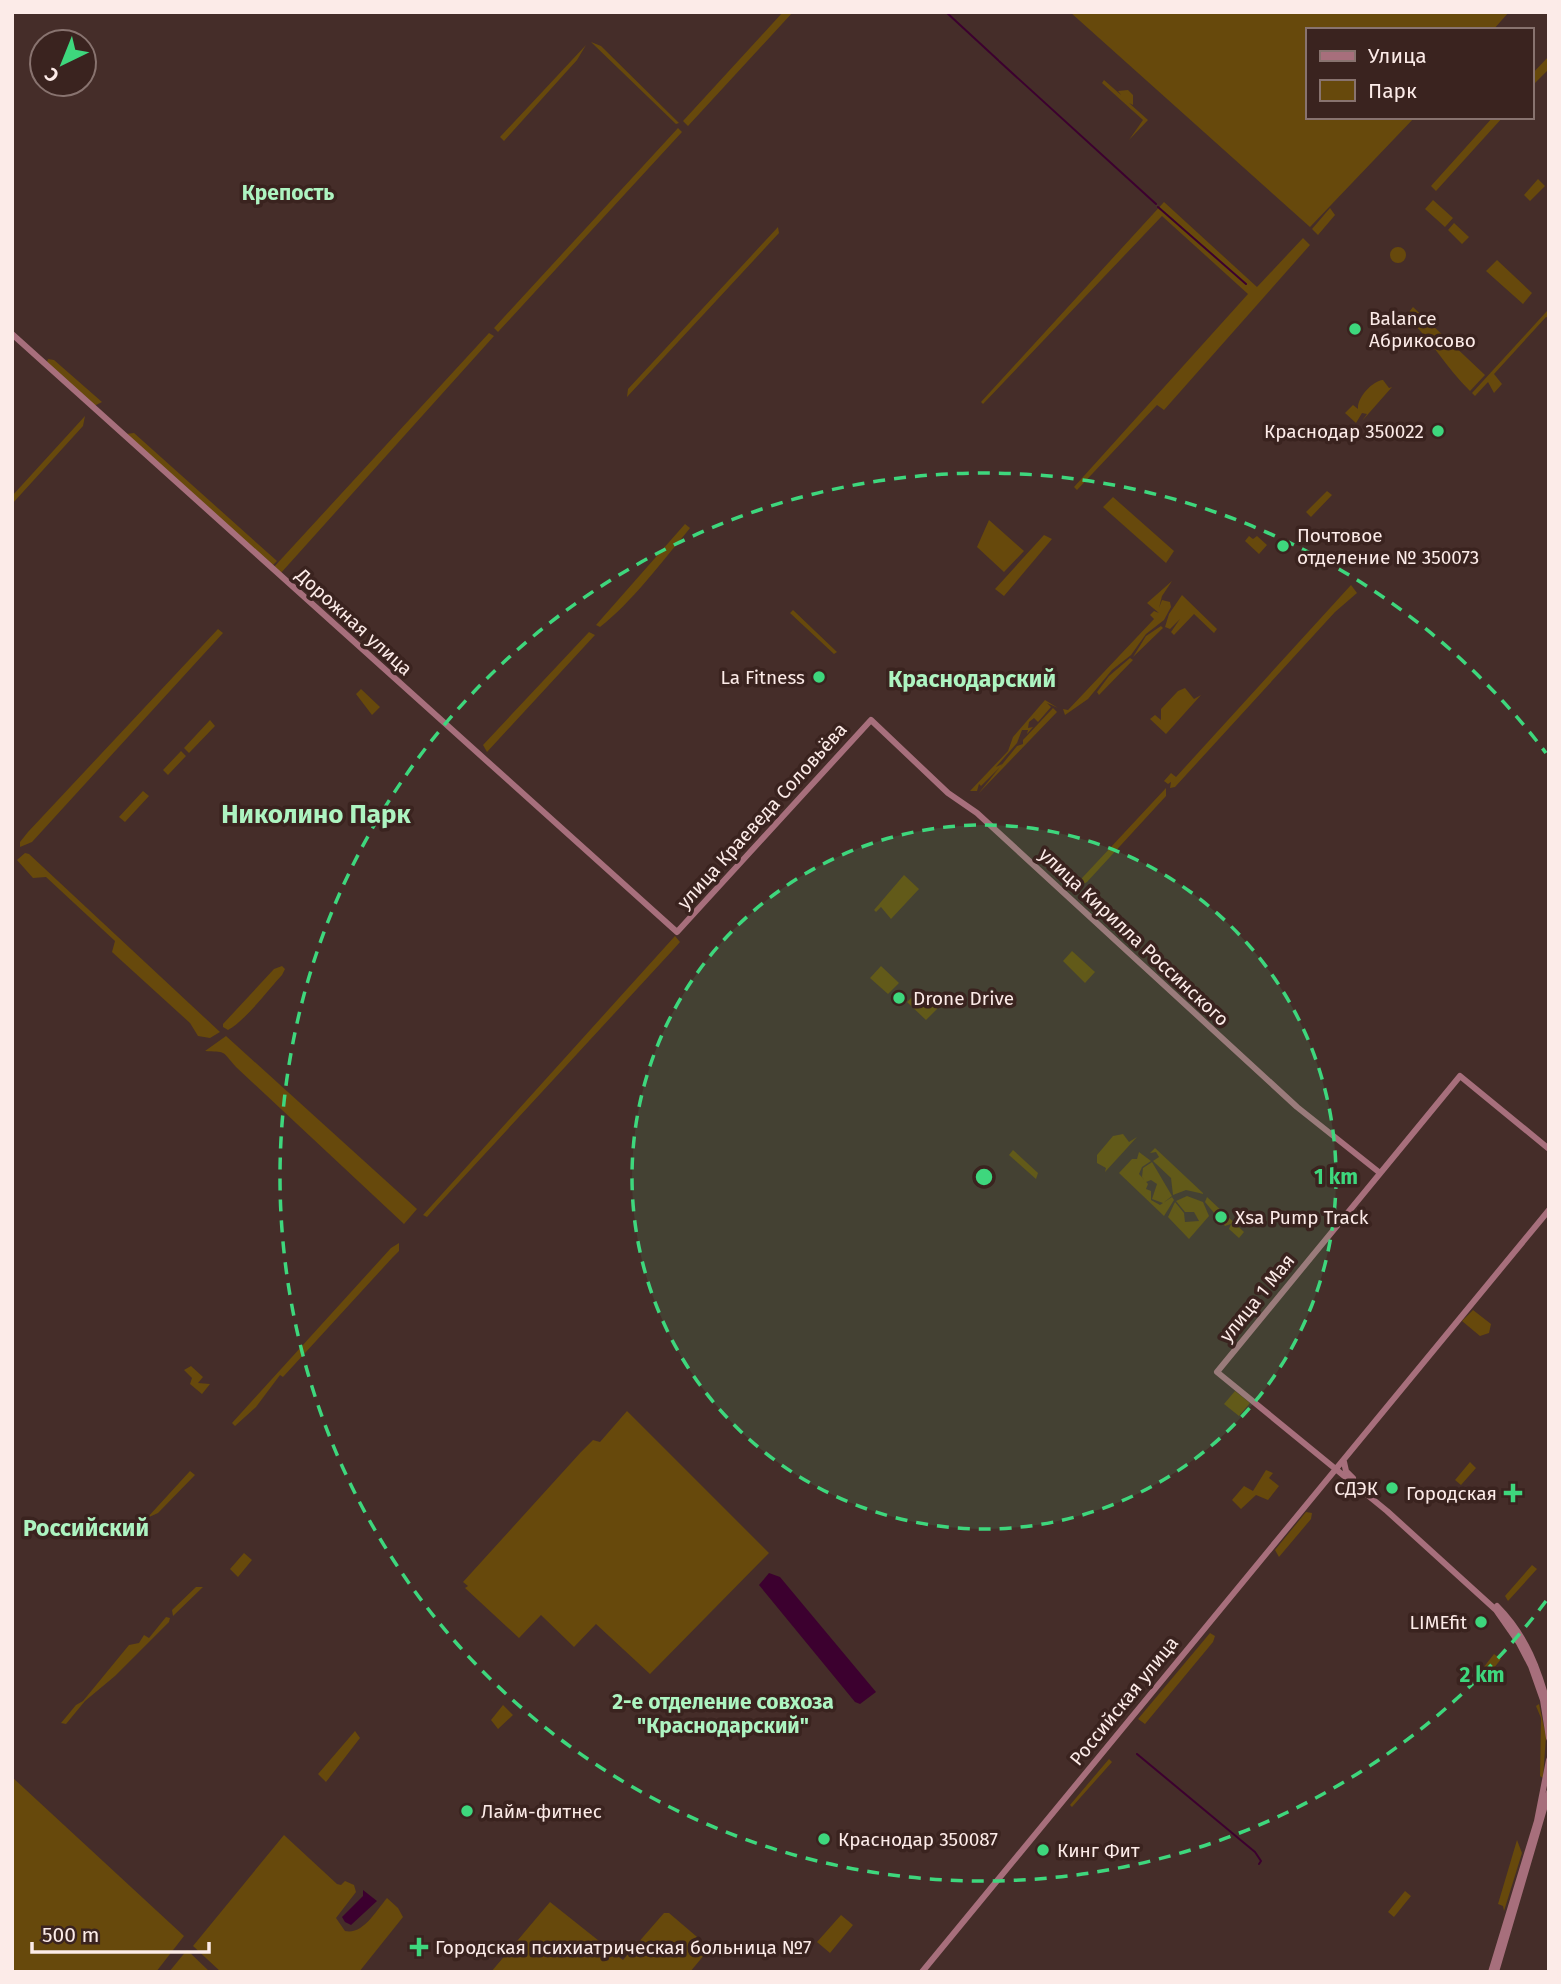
<svg xmlns="http://www.w3.org/2000/svg" width="1561" height="1984" font-family="'Fira Sans',sans-serif">
  <style>
    .green { fill: #67490c }
    .water { fill: #3c002f }
    .lines { fill: none; stroke-linecap: round; stroke-linejoin: round }
    .stream { stroke: #3c002f; stroke-width: 2 }
    .secondary { stroke: #a76f7c; stroke-width: 6 }
    .rail-casing { stroke: #9c8884; stroke-width: 4.5 }
    .rail { stroke: #3a231f; stroke-width: 2; stroke-dasharray: 5; stroke-linecap: butt }
    .ring { fill: none; stroke: #3ed77d; stroke-width: 3.5; stroke-dasharray: 12 9 }
    .poi-dot { fill: #3ed77d; stroke: #3a231f; stroke-width: 2.5 }
    .labels { text-anchor: middle; dominant-baseline: central; stroke-width: 7; stroke-linejoin: round; paint-order: stroke }
    .poi-label { font-size: 19px; fill: #fcebe8; stroke: #3a231f; text-anchor: start }
    .street-label { font-size: 19px; fill: #fcebe8; stroke: #3a231f }
    .neighbourhood-label { font-size: 21px; font-weight: bold; fill: #adf4c1; stroke: #3a231f }
    .quarter-label { font-size: 23px; font-weight: bold; fill: #adf4c1; stroke: #3a231f }
    .district-label { font-size: 26px; font-weight: bold; fill: #adf4c1; stroke: #3a231f }
    .centre { fill: #3ed77d; stroke: #3a231f; stroke-width: 3.5 }
    .ring-label { font-size: 21px; text-anchor: middle; font-weight: bold; fill: #3ed77d; stroke: #3a231f; stroke-width: 7; stroke-linejoin: round; paint-order: stroke }
  </style>
  <rect width="100%" height="100%" fill="#452d29"/>
  <path class="green" d="M783 12H793L688 126 683 121Z
    M1070 12H1509L1493 30H1307V117H1415L1310 227Z
    M591 42 601 46 679 123 676 124Z
    M586 45 577 60 504 141 500 137Z
    M1549 56V69L1531 87V75Z
    M1104 80 1121 95 1118 91 1128 90 1133 95V105L1129 103 1148 120 1129 140 1143 120 1102 83Z
    M1493 117H1503L1436 191 1431 186Z
    M678 128 682 132 498 332 494 328Z
    M1538 179 1545 186 1530 201 1524 195Z
    M1433 200 1453 218 1445 227 1425 209Z
    M1164 202 1257 287 1303 238 1310 245 1164 410 1157 405 1077 490 1074 487 1248 294 1162 216 983 404 981 402Z
    M1330 208 1335 215 1318 235 1312 229Z
    M1454 223 1469 237 1462 244 1448 230Z
    M778 227 779 233 627 397 628 389Z
    M1390 255a8 8 0 1 1 16 0a8 8 0 1 1-16 0Z
    M1497 260 1532 293 1523 304 1486 271Z
    M1413 307 1485 375 1470 391C1446 368 1431 339 1406 316Z
    M1547 311 1549 318 1546 317 1494 374 1502 384 1494 393 1488 382 1475 396 1472 393Z
    M489 333 494 336 280 574 273 568Z
    M48 359 54 360 102 402 94 406 47 362Z
    M1383 380 1389 388 1392 387 1362 421 1367 414 1362 413 1356 423 1345 413 1353 405 1358 409C1357 398 1372 381 1383 380Z
    M85 416 83 426 12 504V496Z
    M134 433 277 561 272 566 126 434Z
    M1327 491 1332 495 1311 517 1306 512Z
    M1113 497 1174 551 1166 563 1103 507Z
    M989 520 1024 551 1004 572 977 547Z
    M685 524 690 528 686 533C660 564 632 602 600 627L596 625Z
    M1044 535 1052 539 1004 596 995 589Z
    M1249 536 1253 539 1257 536 1267 545 1259 554 1245 541Z
    M1172 581 1162 596 1159 608 1162 600 1170 602 1171 607 1164 620 1146 634 1131 655 1112 670 1088 699 1065 715 1063 709 1068 710 1154 619 1150 615 1154 611 1159 613 1147 603Z
    M1351 585 1357 593 1335 612 1175 787 1170 788 1171 782 1168 784 1164 781 1171 773 1176 777Z
    M1182 595 1217 629 1214 633 1194 614 1174 635 1171 632 1180 619 1170 629 1165 627 1169 614Z
    M793 610 837 652 834 654 790 613Z
    M1161 626 1163 628 1133 657 1146 636Z
    M218 629 223 633 32 842 20 847V842L28 832Z
    M589 632 595 635 487 752 483 745Z
    M1130 658 1133 660 1099 695 1097 692 1109 676Z
    M1185 688 1194 699 1201 695 1166 734 1150 719 1155 715 1161 720V709L1178 691Z
    M361 689 380 707 372 715 356 694Z
    M1045 700 1058 708 1047 703 1051 707 1038 722 1034 718 1029 722 1028 728 1033 727 1027 734 1028 730H1022L1017 743 996 767 1002 764 1000 767 981 786 979 784 977 791H970L1008 751 1013 737Z
    M1053 708 1057 712 978 794 1017 746 1023 744V740Z
    M210 720 215 726 189 753 184 748Z
    M181 751 186 756 168 775 163 770Z
    M1166 788V796L1087 882 1069 892Z
    M143 791 149 796 125 822 119 817Z
    M25 853 29 854 220 1032 210 1038 198 1036 190 1023 112 952 115 941 46 877 33 878 17 860Z
    M904 875 919 889 891 919 881 907 876 912 874 910Z
    M675 936 680 942 672 951 435 1208 427 1217 423 1215Z
    M1072 951 1095 972 1085 983 1063 961Z
    M282 966 285 969 282 975C268 990 245 1021 228 1030L223 1027V1024L274 969Z
    M881 966 899 983 888 994 870 978Z
    M920 989 931 999 927 1006 939 1007 926 1020 907 1002Z
    M226 1036 417 1209 404 1224 236 1067C220 1048 226 1053 205 1051Z
    M1123 1134 1129 1142 1137 1137 1105 1172 1106 1168 1097 1163V1155L1113 1136Z
    M1155 1148 1204 1194 1186 1190 1173 1195 1171 1178 1153 1161 1159 1157 1156 1152 1150 1153Z
    M1013 1150 1038 1173 1036 1179 1009 1155Z
    M1139 1152 1151 1161 1142 1167 1139 1174 1148 1184 1146 1189 1151 1191V1200L1160 1205 1172 1197 1174 1200 1164 1216 1119 1173 1132 1159H1137Z
    M1152 1162 1172 1196 1163 1203 1152 1199 1157 1184 1151 1180 1146 1182 1142 1177 1143 1168Z
    M1187 1196 1203 1202 1209 1216 1189 1239 1168 1217 1175 1202 1184 1213 1185 1222 1199 1221 1194 1212H1185L1176 1201Z
    M1207 1197 1244 1232 1239 1238 1229 1229 1231 1224 1225 1226 1205 1202Z
    M399 1243V1251L393 1257 283 1377 280 1375 256 1407 235 1426 232 1423 391 1248Z
    M1473 1310 1491 1324 1489 1333 1480 1336 1462 1321Z
    M191 1366 203 1377 198 1383 210 1384 202 1394 190 1384 192 1378 184 1370Z
    M1235 1391 1250 1403 1239 1416 1224 1404Z
    M627 1411 769 1553 650 1674 596 1624 574 1647 541 1615 519 1638 465 1588 468 1586 463 1582 581 1452 593 1440 600 1442Z
    M1470 1462 1476 1468 1461 1485 1455 1480Z
    M1266 1470 1273 1473 1269 1478 1279 1486 1268 1500 1256 1495 1241 1509 1232 1500 1244 1486 1253 1491Z
    M190 1471 195 1475 158 1513 147 1518Z
    M1306 1512 1312 1513 1311 1519 1279 1557 1275 1550Z
    M244 1553 252 1560 238 1577 230 1569Z
    M1532 1565 1537 1569 1508 1601 1505 1596Z
    M196 1587H203L173 1616 172 1610Z
    M166 1617 170 1618 169 1622 115 1676 85 1701 66 1724 61 1723 76 1705 83 1701 129 1645 139 1643 144 1635 149 1638Z
    M1210 1633 1215 1636 1213 1642 1145 1724 1138 1719Z
    M1494 1654 1501 1659 1487 1677 1480 1672Z
    M1539 1704 1546 1736 1543 1778 1540 1776 1541 1718 1536 1706Z
    M503 1705 513 1715 498 1729 491 1720Z
    M355 1731 360 1738 326 1782 318 1774Z
    M1109 1759 1112 1762 1072 1807 1070 1805Z
    M12 1777 184 1936 156 1972H12Z
    M284 1835 337 1884 341 1885 345 1881 354 1885 356 1892 336 1918 345 1931C363 1935 376 1911 387 1898L398 1908 403 1917 359 1972H221L193 1946Z
    M1517 1840 1522 1853 1504 1911 1503 1906 1498 1904Z
    M1405 1891 1411 1896 1394 1917 1388 1912Z
    M550 1902 623 1960 664 1913H669L710 1948 690 1972H491Z
    M841 1915 853 1925 830 1953 817 1942Z
    M187 1950 210 1972H169Z"/>
  <path class="water" d="M769 1573 780 1577 876 1692 860 1704 855 1702 759 1585Z
    M363 1890 377 1901 351 1925 345 1922 342 1917 363 1896Z"/>
  <g class="lines">
    <path class="stream" d="M946 12 998 60
      M999 61 1156 204
      M1158 207 1246 284
      M1137 1754 1255 1852 1261 1861 1259 1864"/>
    <path class="secondary" d="M12 334 677 932 871 720 948 793 977 813 1297 1107 1380 1173
      M1549 1149 1460 1076 1217 1372 1387 1511 1496 1610 1519 1643 1531 1666 1543 1700 1549 1738
      M1344 1462 1346 1471 1353 1478
      M1497 1606C1526 1635 1539 1670 1549 1709
      M922 1972 1549 1210
      M1491 1972 1537 1821 1549 1760
      M1496 1972 1549 1792"/>
    <defs>
      <path id="rail" d="M12 13V12"/>
    </defs>
    <use href="#rail" class="rail-casing"/>
    <use href="#rail" class="rail"/>
  </g>
  <circle cx="984" cy="1177" r="352" fill="#3ed77d" fill-opacity=".12"/>
  <g class="ring">
    <circle cx="984" cy="1177" r="352"/>
    <path d="M1546 1601A704 704 0 1 1 1546 753"/>
  </g>
  <g class="poi-dot">
    <circle cx="1355" cy="329" r="7"/>
    <circle cx="1438" cy="431" r="7"/>
    <circle cx="1283" cy="546" r="7"/>
    <circle cx="819" cy="677" r="7"/>
    <circle cx="899" cy="998" r="7"/>
    <circle cx="1221" cy="1217" r="7"/>
    <circle cx="1392" cy="1488" r="7"/>
    <path d="M1509.5 1482.5h7v7h7v7h-7v7h-7v-7h-7v-7h7z"/>
    <circle cx="1481" cy="1622" r="7"/>
    <circle cx="467" cy="1811" r="7"/>
    <circle cx="824" cy="1839" r="7"/>
    <circle cx="1043" cy="1850" r="7"/>
    <path d="M415.5 1936.5h7v7h7v7h-7v7h-7v-7h-7v-7h7z"/>
  </g>
  <g class="labels">
    <g class="poi-label">
      <text x="1369" y="318">Balance<tspan x="1369" dy="22">Абрикосово</tspan></text>
      <text x="1424" y="431" text-anchor="end">Краснодар 350022</text>
      <text x="1297" y="535">Почтовое<tspan x="1297" dy="22">отделение № 350073</tspan></text>
      <text x="805" y="677" text-anchor="end">La Fitness</text>
      <text x="913" y="998">Drone Drive</text>
      <text x="1235" y="1217">Xsa Pump Track</text>
      <text x="1378" y="1488" text-anchor="end">СДЭК</text>
      <text x="1497" y="1493" text-anchor="end">Городская</text>
      <text x="1467" y="1622" text-anchor="end">LIMEfit</text>
      <text x="481" y="1811">Лайм-фитнес</text>
      <text x="838" y="1839">Краснодар 350087</text>
      <text x="1057" y="1850">Кинг Фит</text>
      <text x="435" y="1947">Городская психиатрическая больница №7</text>
    </g>
    <g class="street-label">
      <text transform="translate(354 622) rotate(42)">Дорожная улица</text>
      <text transform="translate(762 816) rotate(-48)">улица Краеведа Соловьёва</text>
      <text transform="translate(1134 937) rotate(43)">улица Кирилла Россинского</text>
      <text transform="translate(1257 1298) rotate(-51)">улица 1 Мая</text>
      <text transform="translate(1124 1701) rotate(-51)">Российская улица</text>
    </g>
    <g class="neighbourhood-label">
      <text x="288" y="193">Крепость</text>
      <text x="723" y="1702">2-е отделение совхоза<tspan x="723" dy="24">"Краснодарский"</tspan></text>
    </g>
    <g class="quarter-label">
      <text x="972" y="679">Краснодарский</text>
      <text x="86" y="1528">Российский</text>
    </g>
    <g class="district-label">
      <text x="316" y="814">Николино Парк</text>
    </g>
  </g>
  <circle cx="984" cy="1177" r="10" class="centre"/>
  <g class="ring-label">
    <text x="1336" y="1184">1 km</text>
    <text x="1482" y="1682">2 km</text>
  </g>
  <rect width="1561" height="1984" fill="none" stroke="#fcebe8" stroke-width="28"/>
  <rect x="1306" y="28" width="228" height="91" fill="#3a231f" stroke="#88736f" stroke-width="2"/>
  <rect x="1320" y="51" width="35" height="10" fill="#a76f7c" stroke="#88736f" stroke-width="2"/>
  <text x="1368" y="63" font-size="21" fill="#fcebe8">Улица</text>
  <rect x="1320" y="80" width="35" height="21" fill="#67490c" stroke="#88736f" stroke-width="2"/>
  <text x="1368" y="98" font-size="21" fill="#fcebe8">Парк</text>
  <g transform="translate(63 63) rotate(223)"><circle r="33" fill="#3a231f" stroke="#88736f" stroke-width="2"/>
  <path d="M0-5L12 26L0 18L-12 26Z" fill="#3ed77d"/>
  <text y="-10" font-size="19" font-weight="bold" text-anchor="middle" fill="#fcebe8">С</text>
  </g>
  <path d="M32 1942v10h177v-10" fill="none" stroke="#fcebe8" stroke-width="3.5"/>
  <text x="42" y="1942" font-size="21" fill="#fcebe8" stroke="#3a231f" stroke-width="5" paint-order="stroke">500 m</text>
</svg>
